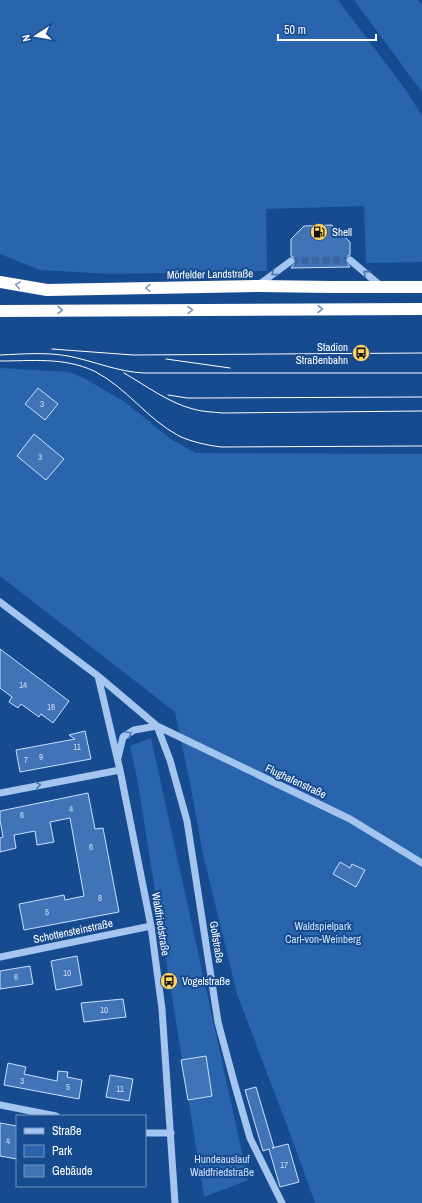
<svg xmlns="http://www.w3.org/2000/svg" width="422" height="1203" font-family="'Archivo Narrow',sans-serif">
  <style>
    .green { fill: #2a64ad }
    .building { fill: #4074b7; stroke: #cae0fb }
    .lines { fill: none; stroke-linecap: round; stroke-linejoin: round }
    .minor-tunnel { stroke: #3a66a0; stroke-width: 7; stroke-dasharray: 7 3.5; stroke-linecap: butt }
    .minor { stroke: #a4c5ef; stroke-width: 7 }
    .highway { stroke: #fff; stroke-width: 12 }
    .tram { stroke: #fff; stroke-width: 1 }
    .oneway { stroke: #4876b1 }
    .oneway2 { stroke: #7f9cc1 }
    .labels { text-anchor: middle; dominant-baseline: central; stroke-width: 4; stroke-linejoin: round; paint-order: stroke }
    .number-label { font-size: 9px; fill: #cfdced }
    .poi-label { font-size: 11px; fill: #fff; stroke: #174b8f; text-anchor: start }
    .street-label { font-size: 11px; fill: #fff; stroke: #174b8f }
    .park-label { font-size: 11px; fill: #cae0fb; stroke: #174b8f }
  </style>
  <rect width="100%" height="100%" fill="#174b8f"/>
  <path class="green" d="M0 0H338L408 93 422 116V262L366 263 364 206 266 209 267 271 111 274 40 270 0 254Z
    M354 0H418L422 5V92Z
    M0 368 68 372 82 377 125 402 172 440 196 453 422 454V1203H315L291 1136 237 994 202 850 191 788 175 712 0 576Z
    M151 738 248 1180 204 1197 137 778 130 746Z"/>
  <path class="building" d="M332 225 350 242V255L346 257 345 260 350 267 291 268 295 263 296 261 295 258 291 256V239L304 226Z
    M38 388 58 404 45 420 25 404Z
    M34 434 64 459 46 480 17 456Z
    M0 649 69 701 53 723 41 714 39 717 21 704 18 708 9 702 12 697 0 688Z
    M85 731 91 759 20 772 16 750 75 739 69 735Z
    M88 793 95 829 103 828 119 912 24 930 19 904 64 895 65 900 84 896 70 818 50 822 54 842 37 845 35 831 14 835 16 848 0 852V838L3 837 0 820V811Z
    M340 862 350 868 352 864 365 870 356 887 333 874Z
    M77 956 82 985 56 990 51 961Z
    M30 966 33 984 0 989V971Z
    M123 999 126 1017 84 1022 81 1003Z
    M206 1056 212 1096 188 1100 181 1060Z
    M8 1063 26 1067 24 1074 57 1081 58 1071 68 1072 67 1077 82 1080 79 1099 4 1085Z
    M110 1075 133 1079 129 1101 106 1097Z
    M256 1087 274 1148H272L288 1144 299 1182 280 1187 269 1149 263 1151 245 1090Z
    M0 1123 17 1126V1159L0 1156Z"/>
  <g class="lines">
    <path class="minor-tunnel" d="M291 261 350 260"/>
    <path class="minor" d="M350 260 382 287
      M257 286 291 261
      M0 602 98 676 157 726 350 819 422 863
      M98 676 120 770 151 926 162 1009 175 1203
      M157 726 170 760 187 821 218 1022 234 1082 250 1138 282 1203
      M118 758 123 737 134 730 157 726
      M0 793 120 770
      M0 957 151 926
      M0 1105 56 1116
      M145 1133H171"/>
    <path class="highway" d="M0 282 47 290 257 286 332 287H422
      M0 311 422 309"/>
    <path class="tram" d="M52 349 133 355 422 353
      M0 355C23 354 46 352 68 356 94 361 118 372 144 373H422
      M166 359 230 368
      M0 361C32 361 64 357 94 371 126 387 147 419 179 436 192 442 206 445 221 447L422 446
      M124 373C145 385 169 403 193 409 203 412 213 412 223 413L422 411
      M168 395 187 398H200L422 397"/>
  </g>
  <defs><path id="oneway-chevron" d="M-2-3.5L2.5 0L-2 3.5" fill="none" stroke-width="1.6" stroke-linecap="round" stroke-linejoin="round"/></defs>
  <g class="oneway">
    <use href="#oneway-chevron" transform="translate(274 273) rotate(143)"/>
    <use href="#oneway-chevron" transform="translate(366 273) rotate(-140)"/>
    <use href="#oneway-chevron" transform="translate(129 734) rotate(-31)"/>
    <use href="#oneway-chevron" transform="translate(38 785) rotate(-11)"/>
  </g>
  <g class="oneway2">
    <use href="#oneway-chevron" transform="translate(18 285) rotate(-170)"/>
    <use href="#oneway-chevron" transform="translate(148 288) rotate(179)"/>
    <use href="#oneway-chevron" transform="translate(320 309)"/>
    <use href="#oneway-chevron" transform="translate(60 310)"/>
    <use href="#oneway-chevron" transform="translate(190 310)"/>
  </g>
  <defs>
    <symbol id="fuel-disc" viewBox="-11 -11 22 22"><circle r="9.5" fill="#ffd362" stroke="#174b8f"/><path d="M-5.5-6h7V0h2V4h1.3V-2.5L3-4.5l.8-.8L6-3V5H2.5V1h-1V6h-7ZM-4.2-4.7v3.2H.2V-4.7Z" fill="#111"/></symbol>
    <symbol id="bus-disc" viewBox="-11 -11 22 22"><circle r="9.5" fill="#ffd362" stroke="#174b8f"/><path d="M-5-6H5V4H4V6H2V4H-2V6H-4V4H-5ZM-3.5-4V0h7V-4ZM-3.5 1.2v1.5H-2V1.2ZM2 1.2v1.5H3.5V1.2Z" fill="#111"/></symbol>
  </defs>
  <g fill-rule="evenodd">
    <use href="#fuel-disc" x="309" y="222" width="20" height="20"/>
    <use href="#bus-disc" x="351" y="343" width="20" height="20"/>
    <use href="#bus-disc" x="159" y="971" width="20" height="20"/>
  </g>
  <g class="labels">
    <g class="number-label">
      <text x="42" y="404">3</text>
      <text x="40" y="457">3</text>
      <text x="23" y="685">14</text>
      <text x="51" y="707">16</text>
      <text x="77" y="747">11</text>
      <text x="41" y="757">9</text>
      <text x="26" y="760">7</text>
      <text x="71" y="809">4</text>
      <text x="22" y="815">6</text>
      <text x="91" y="847">6</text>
      <text x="100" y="898">8</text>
      <text x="47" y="912">5</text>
      <text x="67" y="973">10</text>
      <text x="16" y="977">6</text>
      <text x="104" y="1010">10</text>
      <text x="22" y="1081">3</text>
      <text x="68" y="1087">5</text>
      <text x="120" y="1089">11</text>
      <text x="8" y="1141">4</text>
      <text x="284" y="1165">17</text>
    </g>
    <g class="poi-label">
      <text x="332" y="232">Shell</text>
      <text x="348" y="347" text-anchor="end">Stadion<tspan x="348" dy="13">Straßenbahn</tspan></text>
      <text x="182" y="981">Vogelstraße</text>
    </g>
    <g class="street-label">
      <text transform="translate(210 274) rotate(-1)">Mörfelder Landstraße</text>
      <text transform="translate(296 781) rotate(25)">Flughafenstraße</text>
      <text transform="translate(161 924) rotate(81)">Waldfriedstraße</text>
      <text transform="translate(73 931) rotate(-12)">Schottensteinstraße</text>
      <text transform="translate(217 942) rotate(81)">Golfstraße</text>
    </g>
    <g class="park-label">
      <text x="323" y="926">Waldspielpark<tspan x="323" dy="13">Carl-von-Weinberg</tspan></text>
      <text x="222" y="1159">Hundeauslauf<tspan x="222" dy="13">Waldfriedstraße</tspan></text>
    </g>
  </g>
  <rect x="16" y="1115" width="130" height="72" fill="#174b8f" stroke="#7493bc"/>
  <rect x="24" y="1128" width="20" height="6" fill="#a4c5ef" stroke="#7493bc"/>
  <text x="52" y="1135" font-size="12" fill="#ffffff">Straße</text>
  <rect x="24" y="1145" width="20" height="12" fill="#2a64ad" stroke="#7493bc"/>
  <text x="52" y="1155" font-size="12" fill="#ffffff">Park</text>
  <rect x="24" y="1165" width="20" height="12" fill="#4074b7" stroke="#7493bc"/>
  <text x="52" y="1175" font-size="12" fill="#ffffff">Gebäude</text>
  <g transform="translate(36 36) rotate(258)" stroke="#174b8f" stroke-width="3" paint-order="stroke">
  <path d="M0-3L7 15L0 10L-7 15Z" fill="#ffffff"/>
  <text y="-6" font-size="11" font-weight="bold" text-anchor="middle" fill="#ffffff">N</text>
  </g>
  <path d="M278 34v6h98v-6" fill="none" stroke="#ffffff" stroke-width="2"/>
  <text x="284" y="34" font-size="12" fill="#ffffff" stroke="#174b8f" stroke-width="3" paint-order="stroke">50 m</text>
</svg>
